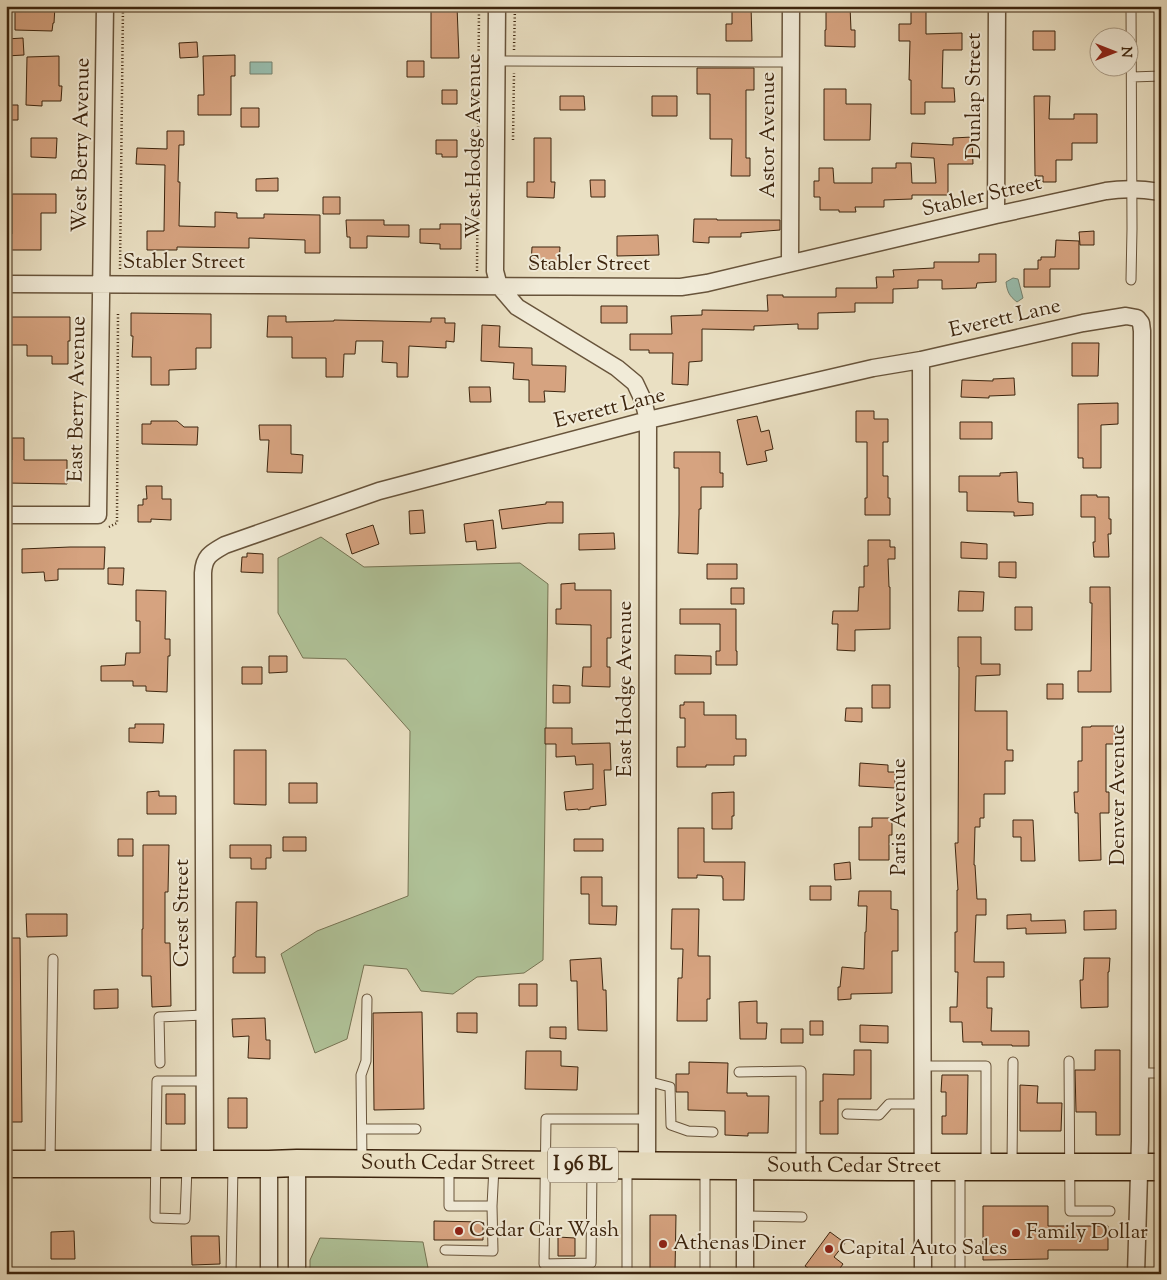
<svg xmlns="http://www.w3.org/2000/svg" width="1167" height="1280" font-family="'Sorts Mill Goudy',serif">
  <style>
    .green { fill: #b0c399; stroke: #767454 }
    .water { fill: #98beaf; stroke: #74816f }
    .building { fill: #d6a380; stroke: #3d250e }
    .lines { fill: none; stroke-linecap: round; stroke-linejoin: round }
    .lane-casing { stroke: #68543b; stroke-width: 11 }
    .street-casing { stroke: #68543b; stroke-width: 19 }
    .primary-casing { stroke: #3d250e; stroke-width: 29 }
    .path { stroke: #3d250e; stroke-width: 2.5; stroke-dasharray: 1 2.5; stroke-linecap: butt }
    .lane { stroke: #f1ebd8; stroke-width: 9 }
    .street { stroke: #f1ebd8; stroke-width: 16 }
    .primary { stroke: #eae0c3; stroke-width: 26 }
    .poi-dot { fill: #8f2418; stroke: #f1ebd8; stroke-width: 2 }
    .labels { text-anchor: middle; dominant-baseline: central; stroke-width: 4; stroke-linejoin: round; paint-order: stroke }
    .shield { fill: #f1ebd8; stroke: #73604b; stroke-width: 1 }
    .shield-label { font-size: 20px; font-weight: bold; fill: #3d250e }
    .street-label { font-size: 21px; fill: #3d250e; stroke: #f1ebd8 }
    .poi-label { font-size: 21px; fill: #3d250e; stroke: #f1ebd8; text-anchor: start }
  </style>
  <rect width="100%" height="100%" fill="#eae0c3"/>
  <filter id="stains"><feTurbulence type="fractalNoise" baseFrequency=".004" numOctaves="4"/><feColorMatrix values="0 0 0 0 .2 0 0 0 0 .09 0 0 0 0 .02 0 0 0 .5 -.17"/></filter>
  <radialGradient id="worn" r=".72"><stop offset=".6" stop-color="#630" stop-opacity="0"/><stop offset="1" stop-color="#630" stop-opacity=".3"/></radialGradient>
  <path class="green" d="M321 537 364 567 520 563 548 584 543 960 524 973 477 977 453 994 421 991 407 969 364 965 347 1039 315 1053 281 954 317 931 408 896 410 731 346 659 303 658 278 613V558Z
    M320 1238 423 1242 429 1273 465 1274H310V1260Z"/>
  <path class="water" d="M250 62H272V74H250Z
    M1013 278 1018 279 1023 298 1017 302C1009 296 1007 291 1006 282Z"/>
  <path class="building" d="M15 6H55L54 23H53L52 31 15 30Z
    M431 6H457L459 58H431Z
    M732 6H751L752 41H726V24H732Z
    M826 6H850L851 30H855V47L825 46V30H826Z
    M911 6H926V34L962 33V50H943L942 88H954L955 102H925V114H911V80H909L910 41H899V24H911Z
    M1033 31H1055V50H1033Z
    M23 38 24 55 6 56V39Z
    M197 42 198 57 180 58 179 43Z
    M235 55V76H231V115H198V95H204L203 56Z
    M59 56V86H62L61 101H42V106L26 105 27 57Z
    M407 61H424V77H407Z
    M697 68H754V90H746V158H750V176H731L732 139H710V94H697Z
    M824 89H846V104H871L870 140H824Z
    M442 90H457V104H442Z
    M560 96H584L585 110H560Z
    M652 96H677V116H652Z
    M1034 96H1050L1049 119H1074V114H1097V143H1072V160H1056V182H1043V176H1035Z
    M6 105H18V120H6Z
    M241 108H259V127H241Z
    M167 131H184V145H179L178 182H180L179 226 215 227V212L237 213V218H264V214L320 215V253H305V240L249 238V248L177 247V250H147V231H164L165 165 136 164 137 148 167 149Z
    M972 137 973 164H948V195H912V199L884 200V207H855L856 212H839V210H820V197H814V181H819V168H833L834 183H872V168H896V163H911L912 183H936L934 158 911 157 912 143 953 145V138Z
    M31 138H57L56 158 31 157Z
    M534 138H551V182H555L554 198 527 197V182H534Z
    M436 140H457V157H442V154H436Z
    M278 178V191H256V179Z
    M590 180H605V197H591Z
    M12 194H56V213H41V250H6V234H12Z
    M323 197H340V214H323Z
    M694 219H717V220H780V230L741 233V237H709V243L693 242Z
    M346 220H384V225H409V237L367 236V248H350V237H347Z
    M440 224H461V249H440V244L420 243V229H440Z
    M1094 231V245H1080L1079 232Z
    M658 235 659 255 617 256V236Z
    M1056 240 1079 241V269H1050V287H1024V269H1038V260H1041V257H1055Z
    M532 247H560L559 265H531Z
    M979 254H996V282L977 283 976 288 942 289V280H918V288L893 289V303H855V312L818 313V329H798V324L754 326V330L702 329V361L689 362 688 385 672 384 673 353H649V350H630V334H672L671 316 702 315V310L768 311 767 295H783V297H836V288H877L876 277H894L893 270 934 268V262H979Z
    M601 306H627V323H601Z
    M131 313 211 314V348H196V369L169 370V385H151V357H132L133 336H131Z
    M268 316H286V322L334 321V320L431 322V318H445V323H455L454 342 446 341V348L409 346 408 377H397V363L382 362 383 341H356L355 354H344L343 377H326V358H292V337H267Z
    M6 317H70V341H68V364H52V356H27V345H6Z
    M482 325 500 326 499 347 532 348V365L566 366 565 392 544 391 545 402H529V380L513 379 514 363 481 361Z
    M1072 343H1099L1098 376H1072Z
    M1014 378 1015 395 989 396V398L961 397 962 380 993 381V379Z
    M469 387H490L491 402H470Z
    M1118 403V424L1101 425V468H1083V458H1078V404Z
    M856 411H874V419H888V442H883V476H888V498H890V515H865V498H867V442H856Z
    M757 416 761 432 769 430 773 449 765 451 767 461 747 465 737 420Z
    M151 421H177L184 427H198L197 445 142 444V424H151Z
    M960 422H992V439H960Z
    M259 425H291V454L303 455 302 473 267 472 269 440H260Z
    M12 438H24V460H67V484L6 483V460H12Z
    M674 452H720V473H723V487H701V509H699L698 554 678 553 679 514V468H674Z
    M1017 472 1018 502 1033 503V515L1014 516V512L967 511V492H959V476H1000V473Z
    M146 486H162V499H171V520L151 519V522H138V505H143V499H147Z
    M1081 495H1097V497H1109V519H1111V534H1108L1109 557H1094L1093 542H1095V517H1081Z
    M546 502H563V523H548L502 529 499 510 546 504Z
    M423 510 425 533 410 534 409 511Z
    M493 520 496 548 477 550 476 541 466 542 464 524Z
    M373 525 379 544 352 554 346 534Z
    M614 533 615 549 579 550V534Z
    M868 540H890V547H895V559H888L889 587H890V629L855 630V651L837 650 838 624H832L833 611H858L859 587H864V566H868Z
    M961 542 987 544V559L961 558Z
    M70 547H105L104 569H58V580L45 581 44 572 22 573V549Z
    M247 553 263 554V573L241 572 242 557H247Z
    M999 562H1016V578L999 577Z
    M707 564H737V579H707Z
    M108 568H124L123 585 108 584Z
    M575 583V590H611V638H607V667H610V687L582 686 583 667H591V625L556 624V609H561V584Z
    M1090 587H1110L1111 692H1078V671H1091L1092 603H1090Z
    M731 588H744V604H731Z
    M136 590 166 591 165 639H170V656H168L167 692 146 691V686H133V681H101V666L125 665 126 653H140V621H136Z
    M959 591 984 592 983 611H958Z
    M1015 607H1032V630H1015Z
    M680 609H736V651H737V665H716V651H720V624H680Z
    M958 637H981V664H1000V675L976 676 975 711H1007V750H1013V761H1005V794H984V818H980V827H975L974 865H975L977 899H986V915H976L974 962H1004V977H987V1008H992L991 1031H1029V1046H1012V1045H982V1042H963L962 1022H950V1007H957L958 972H955V932H957V890H958L955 843H958L959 667H958Z
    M675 655 711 656V674H675Z
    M269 656H287V672L269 673Z
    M242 667H262V684H242Z
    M1047 684H1063V699H1047Z
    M553 685 570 686V703H553Z
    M872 685H890V708H872Z
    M684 702H704V715H736V739H746V756H734V765H706V767H677V747H685V718H680V705H684Z
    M846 708H862V722L845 721Z
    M135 724H164L163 743 129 742V728H135Z
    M1091 726H1115V744H1106V792H1109V813H1100L1101 860 1079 861 1078 813H1075L1074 792H1078V761H1082V727H1091Z
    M545 728H572V744L610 743 611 770H604L606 805 590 807V809L578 810V809L566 810 564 792 593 789V764L576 765 575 756 556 757V744H545Z
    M234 750H266V805L234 804Z
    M860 763 888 765V772H895V788L859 786Z
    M289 783H317V803H289Z
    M159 791V796H176V814H147V792Z
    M734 792V816H732V829H712V793Z
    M872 818H892V835H889V860H859V827H872Z
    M1013 820H1033L1035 861H1021V837H1013Z
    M678 828H704V862H745L744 900H723V878H722V876L697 875V878H678Z
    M283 837H306V851H283Z
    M118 839H133V856H118Z
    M574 839H603V851H574Z
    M143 845H169L168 892H165V943H170L171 1006 152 1007 151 976H142V929H143Z
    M230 845H271V858H266V869H251V858H230Z
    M850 862 851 879 835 880 834 864Z
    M581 877H602V906H617L616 925 589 924V894H581Z
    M810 886H831V900H810Z
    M859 891H891V909L898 910V951H892V993L851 994V999L838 1000V987H840L842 967 864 969 865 932H866L867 906H858Z
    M236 902H257L256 957H265V973H233V957H235Z
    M672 909H699L698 956H710V999H707V1021H677L678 978H682L683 949H671Z
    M1116 910V929L1084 930V911Z
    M26 914H67V936L27 937Z
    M1031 914V921L1065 920 1066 933 1026 934V928L1007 929V915Z
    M6 938H20L22 1122H6Z
    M601 958 603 990H606L607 1031 578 1030 577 981H571L570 960Z
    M1084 958H1110L1109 972H1108V1007L1081 1008 1080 980H1083Z
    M519 984H537V1006H519Z
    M118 989V1008L94 1009V990Z
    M757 1001V1023H767L766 1039H740L739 1002Z
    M422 1012 424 1109 374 1110 373 1013Z
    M457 1013H477V1033L457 1032Z
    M265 1018 266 1040H270V1059L248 1058 249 1036 233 1037 232 1019Z
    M810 1021H823V1035H810Z
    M860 1025 888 1026V1043L860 1042Z
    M550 1027H566V1039L550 1038Z
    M781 1029H803V1043H781Z
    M854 1050H871V1099H838V1134H820V1101H823V1074L854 1075Z
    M1095 1050H1120V1135H1096V1112H1076L1075 1070H1095Z
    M526 1051H561V1066L578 1067 577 1090 525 1089Z
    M689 1062 728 1063 727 1093H747V1096H769L768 1133H748V1136L725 1135V1111L688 1110V1092H676V1074H689Z
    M942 1075H968L967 1134H942V1116H946V1092H941Z
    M1020 1085 1038 1086 1037 1103H1062L1061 1131H1020Z
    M166 1094H185V1124H166Z
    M228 1098H247V1128H228Z
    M983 1206H1048V1226H1108V1250H1048V1259L983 1260Z
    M650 1215H676L675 1272H650Z
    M434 1221 483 1222V1240H434Z
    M74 1231 75 1259H51V1232Z
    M830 1232 845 1243 834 1257 843 1264 836 1274H816L805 1266Z
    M191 1236H219L220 1264 192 1265Z
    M558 1237 575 1238V1256H558Z"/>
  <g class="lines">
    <defs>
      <path id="lane" d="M496 61 791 62
        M1132 77 1161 76
        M1131 280 1132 229 1131 6
        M1069 1061 1070 1211H1110
        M160 1063 159 1017 204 1015
        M922 1066H986V1164
        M739 1072 801 1071V1165
        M1140 1073H1161
        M647 1081 670 1087 671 1125 688 1131 713 1132
        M847 1114 879 1115 889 1104H922
        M362 1129H416
        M50 1161 53 959
        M362 1161 361 1075 366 1061 367 999
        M1012 1164 1013 1062
        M187 1167 185 1219 155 1218 157 1081H204
        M449 1167V1206H492L494 1167
        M592 1168 591 1263 544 1264 546 1119H647
        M627 1168V1274
        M705 1169V1274
        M745 1216 802 1217
        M445 1250 493 1251 492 1206
        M231 1274 233 1167
        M960 1274V1169"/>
      <path id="street" d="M497 6 495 271 499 286 517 307 617 368 635 383 643 400 648 420 647 1165
        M996 215 997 6
        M790 263 791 6
        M6 284 681 287 707 283 996 215 1106 191C1125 188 1143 189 1161 192
        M921 360 923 1274
        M6 515H98L105 6
        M205 1164 203 573C204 556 211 553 225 545L379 491 648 420 873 368 921 360 1083 323 1126 316 1137 318 1141 323 1142 331 1140 1141 1136 1274
        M745 1165V1274
        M269 1274V1164
        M297 1274V1163"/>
      <g id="primary">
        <path id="s1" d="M6 1164H269L297 1163 890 1167H1161"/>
      </g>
    </defs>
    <use href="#lane" class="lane-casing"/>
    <use href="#street" class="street-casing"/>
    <use href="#primary" class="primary-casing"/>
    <path class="path" d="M514 50 515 6
      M513 140 514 73
      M120 269 123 6
      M477 271 479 6
      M109 527 117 523 118 312"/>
    <use href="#lane" class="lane"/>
    <use href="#street" class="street"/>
    <use href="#primary" class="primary"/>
  </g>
  <g class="poi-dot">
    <circle cx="459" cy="1231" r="5"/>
    <circle cx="1016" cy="1233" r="5"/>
    <circle cx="663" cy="1244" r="5"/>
    <circle cx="829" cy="1249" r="5"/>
  </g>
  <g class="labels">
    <rect class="shield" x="548" y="1147.5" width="70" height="35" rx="4"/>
    <g class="shield-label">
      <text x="583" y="1165">I 96 BL</text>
    </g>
    <g class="street-label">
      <text transform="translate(975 96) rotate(-90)">Dunlap Street</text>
      <text transform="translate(769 135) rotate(-90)">Astor Avenue</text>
      <text transform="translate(82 145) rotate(-89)">West Berry Avenue</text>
      <text transform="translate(475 146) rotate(-90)">West Hodge Avenue</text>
      <text transform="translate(982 197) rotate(-13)">Stabler Street</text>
      <text x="184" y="263">Stabler Street</text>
      <text x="589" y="265">Stabler Street</text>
      <text transform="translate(1005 319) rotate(-13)">Everett Lane</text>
      <text transform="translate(78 399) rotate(-89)">East Berry Avenue</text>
      <text transform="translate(610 409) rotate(-14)">Everett Lane</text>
      <text transform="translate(626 689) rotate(-90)">East Hodge Avenue</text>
      <text transform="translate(1119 795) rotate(-90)">Denver Avenue</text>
      <text transform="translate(900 817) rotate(-90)">Paris Avenue</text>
      <text transform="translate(183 913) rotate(-90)">Crest Street</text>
      <text stroke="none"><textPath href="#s1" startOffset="442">South Cedar Street</textPath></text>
      <text stroke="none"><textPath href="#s1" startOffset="848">South Cedar Street</textPath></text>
    </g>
    <g class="poi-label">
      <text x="469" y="1231">Cedar Car Wash</text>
      <text x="1026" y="1233">Family Dollar</text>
      <text x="673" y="1244">Athenas Diner</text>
      <text x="839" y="1249">Capital Auto Sales</text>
    </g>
  </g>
  <rect width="1167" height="1280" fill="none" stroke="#eae0c3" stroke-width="25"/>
  <rect x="8" y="8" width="1152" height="1265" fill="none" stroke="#3d250e" stroke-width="2.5"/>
  <rect x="12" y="12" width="1142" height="1255" fill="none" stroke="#3d250e"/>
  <g transform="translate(1114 52) rotate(90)"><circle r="24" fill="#f1ebd8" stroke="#a99c87"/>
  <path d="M0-4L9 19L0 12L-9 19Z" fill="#8f2418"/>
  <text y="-8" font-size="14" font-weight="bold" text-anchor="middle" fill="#3d250e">N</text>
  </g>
  <rect width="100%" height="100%" filter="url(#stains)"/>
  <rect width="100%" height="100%" fill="url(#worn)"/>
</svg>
